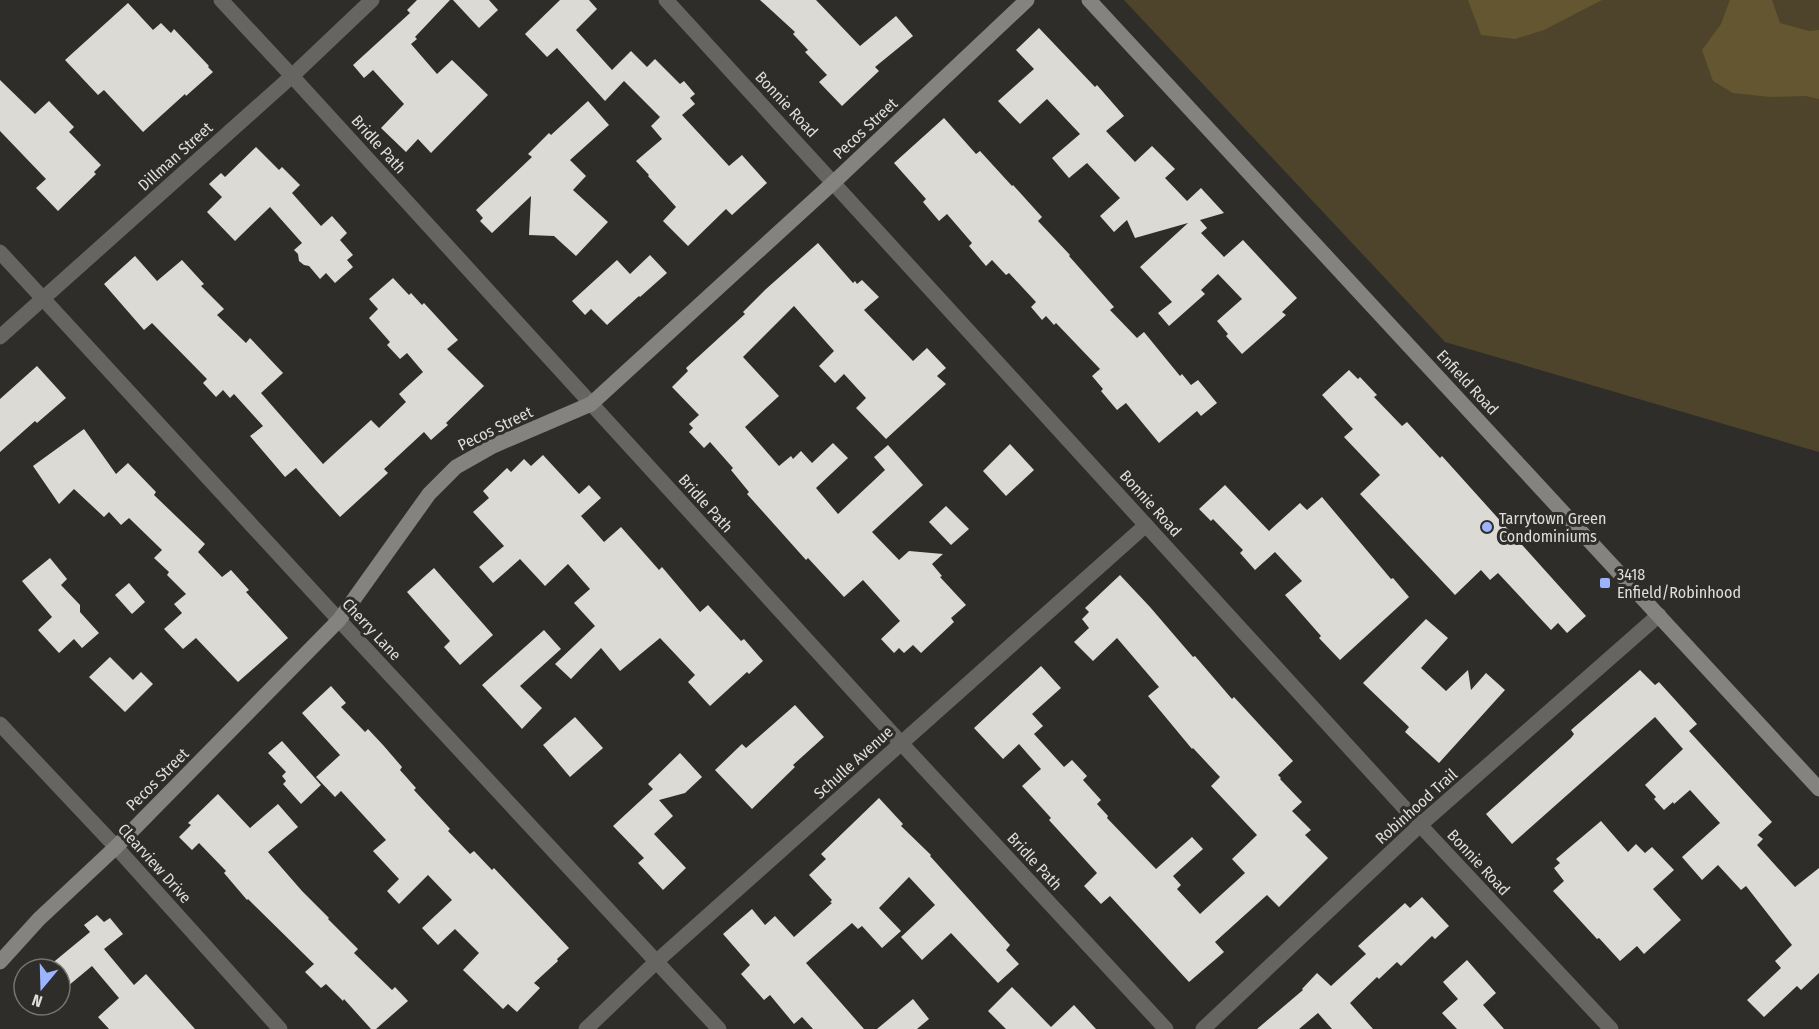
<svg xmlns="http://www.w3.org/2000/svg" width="1819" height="1029" font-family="'Fira Sans Condensed',sans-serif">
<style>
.green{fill:#4d442b}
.forest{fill:#645630}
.building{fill:#dcdad4}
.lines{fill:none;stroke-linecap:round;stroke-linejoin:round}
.street{stroke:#666562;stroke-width:15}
.secondary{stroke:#858380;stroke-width:15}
.poi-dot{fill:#9bb4fd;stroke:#2f2d29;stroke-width:2}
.labels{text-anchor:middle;stroke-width:6;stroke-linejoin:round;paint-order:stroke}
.street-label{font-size:16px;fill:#dfdedb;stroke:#2f2d29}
.poi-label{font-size:16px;fill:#dfdedb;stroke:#2f2d29;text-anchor:start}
</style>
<rect width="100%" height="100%" fill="#2f2d29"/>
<polygon class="green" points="1124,0 1819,0 1819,452 1445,342"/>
<g class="forest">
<polygon points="1468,0 1602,0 1544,30 1515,39 1481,35"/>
<polygon points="1730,0 1772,0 1780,23 1809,31 1819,30 1819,99 1806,96 1770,97 1733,93 1713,81 1702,50 1721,24"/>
</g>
<g class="building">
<polygon points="417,0 450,0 415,37 417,39 411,44 437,74 452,60 488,95 431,153 418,139 406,152 381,128 404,104 373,70 364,78 353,65 410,13 407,10"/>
<polygon points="453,0 489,0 498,10 479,28"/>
<polygon points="560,0 589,0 597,9 576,30 612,70 631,51 647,67 655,59 680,84 684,81 695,94 690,98 695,104 682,115 729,166 742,155 767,183 732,215 726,209 688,246 663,221 676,207 648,176 649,175 636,161 662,139 651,126 660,117 624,81 605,101 557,48 547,57 525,34"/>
<polygon points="760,0 816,0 860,46 896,16 913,36 875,67 879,71 842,106 819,82 827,75 805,52 808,50 793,34 795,32"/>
<polygon points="128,3 153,30 161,23 171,33 174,29 209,66 208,67 213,72 186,96 185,94 143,132 104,90 98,95 65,60"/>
<polygon points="1039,28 1095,87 1097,85 1124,116 1106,131 1135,162 1152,146 1175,169 1165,178 1187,201 1201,188 1224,213 1200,220 1207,228 1201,233 1224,257 1243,240 1297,298 1282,312 1286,315 1242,354 1226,336 1228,334 1217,321 1242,299 1218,274 1201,290 1205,294 1169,326 1158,313 1172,302 1140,267 1188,223 1135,238 1127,220 1114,232 1100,216 1120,198 1087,163 1069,178 1052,158 1080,134 1047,99 1020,124 998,101 1034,69 1016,50"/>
<polygon points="0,80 35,114 49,101 74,127 69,132 101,165 94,172 96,174 58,211 36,188 46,179 0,131"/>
<polygon points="588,101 609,125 570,160 586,176 573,190 608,222 576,256 554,236 529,235 531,196 492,233 480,221 483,218 476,210 532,157 528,154 549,133 551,135"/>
<polygon points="944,118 976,154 980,151 1012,186 1013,185 1042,217 1038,221 1070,255 1069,256 1114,307 1110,310 1137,338 1144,332 1180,376 1182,374 1191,385 1198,380 1217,403 1201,416 1197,411 1159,443 1126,403 1117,410 1101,391 1103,389 1092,376 1100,369 1056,323 1054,325 1046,316 1042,320 1031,307 1036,302 1009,273 1006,275 992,260 986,266 969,246 972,243 947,214 939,221 923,202 926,199 894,163"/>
<polygon points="256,147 279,170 282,167 300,185 292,193 321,226 332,216 347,233 340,240 353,255 347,260 353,267 335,283 326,273 320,279 309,266 304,265 299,261 298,254 294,250 302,243 270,207 235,241 207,212 222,197 209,184 221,173 225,177"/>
<polygon points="818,243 853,283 855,281 857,284 862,280 879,297 864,310 913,361 927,348 946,368 937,376 946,384 886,439 856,408 866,398 844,374 835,383 819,366 834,351 794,306 743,357 779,396 745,427 779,466 791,456 793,459 801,451 812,463 833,443 848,458 816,488 838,514 885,470 874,457 888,445 923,485 872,532 899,560 909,551 943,554 932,564 942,576 940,577 966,605 951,618 954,622 921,653 913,645 904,653 899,648 894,653 881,639 900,621 863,580 844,597 808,558 806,560 747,494 749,492 731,470 733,468 710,442 704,448 689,432 693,428 689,424 699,415 672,387 688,371 686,368 745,314 743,312 766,289"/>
<polygon points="650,255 667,273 640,297 639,296 607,325 591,309 585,315 572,301 617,260 630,274"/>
<polygon points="135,256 157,281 182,260 204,284 201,286 224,309 217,315 246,343 250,338 283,373 261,393 323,464 371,420 379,428 406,402 399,394 423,372 407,353 400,359 387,345 390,342 369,318 378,309 369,299 393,278 409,295 411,293 422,305 424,303 458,340 447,349 484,386 446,423 448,425 431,440 424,432 384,469 388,473 340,517 296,468 285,477 250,436 263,426 234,394 230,398 223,390 216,397 203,383 207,379 152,323 144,330 104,284"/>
<polygon points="37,366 66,398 37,423 35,421 0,452 0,399"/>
<polygon points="1349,370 1358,379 1360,377 1377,395 1374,397 1402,426 1407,422 1440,458 1442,456 1586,616 1567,633 1558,623 1551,630 1498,573 1490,580 1481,570 1455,595 1360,494 1380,475 1344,437 1353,429 1322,395"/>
<polygon points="84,429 116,474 128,463 156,492 154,495 205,544 198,552 222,577 231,570 249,590 246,592 288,638 238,682 196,638 183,649 164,629 182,613 174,604 186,594 167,575 169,572 154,558 162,550 129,518 121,525 109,512 104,517 74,489 59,504 33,466"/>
<polygon points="1010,444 1034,470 1006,496 983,471"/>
<polygon points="543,455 579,494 589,485 601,498 581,516 604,542 621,527 659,570 662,567 700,612 708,605 741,641 744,639 763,661 749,674 747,672 710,706 688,682 695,675 660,638 620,671 601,648 571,679 555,664 595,626 574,603 590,589 568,564 545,586 520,559 493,583 479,567 504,546 473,512 489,498 483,491 507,468 511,472 524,459 531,466"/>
<polygon points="1225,485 1269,531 1300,503 1307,510 1322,497 1391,579 1393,578 1409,597 1340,660 1319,638 1321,636 1285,595 1302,581 1275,552 1255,570 1240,553 1243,550 1213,519 1211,521 1199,509"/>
<polygon points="946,506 969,529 951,545 929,522"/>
<polygon points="50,558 67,579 61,585 80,605 80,612 99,633 82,648 74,639 59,653 38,630 52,617 22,581"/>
<polygon points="434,568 493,635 460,665 444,647 450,641 407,592"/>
<polygon points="1120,575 1150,607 1193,657 1195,656 1232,699 1234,697 1293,761 1278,775 1281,778 1280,779 1302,802 1292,811 1311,830 1305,835 1328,858 1279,907 1267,895 1215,942 1224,952 1189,982 1110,896 1101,904 1084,886 1097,873 1049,820 1051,818 1022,786 1041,769 1019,744 1003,759 974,728 1041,666 1061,688 1032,714 1043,726 1034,734 1064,767 1072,760 1087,776 1083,780 1101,800 1097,804 1108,816 1107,818 1156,869 1192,837 1203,849 1173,876 1181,885 1177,889 1200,914 1245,873 1232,859 1257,835 1211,786 1220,777 1193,748 1192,749 1148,696 1159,687 1117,638 1093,661 1074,642 1089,628 1082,619 1089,612 1085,608"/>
<polygon points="129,583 145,602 132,614 115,595"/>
<polygon points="1426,619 1448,638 1421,668 1446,691 1468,670 1471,690 1486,673 1505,690 1439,763 1405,732 1409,727 1363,683"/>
<polygon points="544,630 561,649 520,686 542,708 522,729 482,685"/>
<polygon points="110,657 133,680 141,672 153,684 125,712 89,677"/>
<polygon points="1640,670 1655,685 1659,682 1697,724 1689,731 1772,822 1758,835 1763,839 1757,845 1795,887 1819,868 1819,973 1801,990 1797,986 1764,1017 1747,1000 1781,968 1775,961 1792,945 1746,886 1741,890 1718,865 1702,880 1682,857 1720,823 1690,790 1674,804 1673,802 1664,810 1654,799 1656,797 1645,785 1683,749 1655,717 1512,844 1486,814 1571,738 1574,734 1571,730"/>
<polygon points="331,686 346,703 341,707 365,732 368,729 383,745 402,767 400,770 416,788 414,790 450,829 448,831 470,854 474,851 492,870 494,868 569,948 557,959 558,961 534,983 540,988 517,1012 508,1004 503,1009 463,970 479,953 455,929 438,945 422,928 452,900 428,875 399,904 387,891 399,879 373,851 386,840 341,791 335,797 316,777 340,755 302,713"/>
<polygon points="795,705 824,737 793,765 795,767 752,809 715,770 742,744 746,748"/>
<polygon points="575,717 603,748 570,777 543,745"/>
<polygon points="282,741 321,785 301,804 283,784 286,781 282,776 286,772 268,753"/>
<polygon points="680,753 702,777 685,793 659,800 673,816 654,834 686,868 663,890 638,863 644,858 613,826 653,789 648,784"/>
<polygon points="218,794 250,828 278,804 298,827 268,852 302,891 329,918 328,919 358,949 354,953 392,990 395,987 408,1001 376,1029 371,1029 344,999 343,1001 326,984 321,988 305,972 314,964 248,899 247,900 224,873 226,871 199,843 192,850 179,837 191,825 188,823"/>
<polygon points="879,798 903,824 901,826 931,855 930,856 1010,945 1006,950 1019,964 998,983 951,933 922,960 901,937 935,905 909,877 879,908 901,931 882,948 862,926 858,929 852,923 806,963 864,1029 813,1029 802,1017 794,1024 770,995 764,1000 741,974 750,965 723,934 752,909 765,925 775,916 794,937 832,903 830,902 832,900 809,875 826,859 821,854"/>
<polygon points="1601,821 1628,852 1636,844 1645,853 1652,847 1674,870 1653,889 1681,920 1644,954 1637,946 1620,961 1599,938 1597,939 1553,891 1564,881 1554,868 1560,863 1556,859"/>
<polygon points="1422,897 1449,926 1435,939 1432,936 1401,966 1397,962 1379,979 1377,977 1350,1003 1373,1029 1332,1029 1318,1013 1299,1029 1257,1029 1303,990 1302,989 1317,973 1331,986 1366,954 1358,946 1405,903 1410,908"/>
<polygon points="97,915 104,922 110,918 123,934 104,949 134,985 146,974 195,1029 109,1029 98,1017 119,998 92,966 68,986 60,977 60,969 53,969 50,965 90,932 84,925"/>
<polygon points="1467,960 1496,993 1483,1005 1504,1029 1457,1029 1442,1013 1458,999 1443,982"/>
<polygon points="1012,987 1051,1027 1074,1005 1096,1029 1006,1029 988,1011"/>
<polygon points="913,999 929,1019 917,1029 877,1029"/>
</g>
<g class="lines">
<g class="street">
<polyline points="221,0 292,76 901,743 1166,1029"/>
<polyline points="666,0 1420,825 1611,1029"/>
<polyline points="0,252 339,620 719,1029"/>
<polyline points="0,337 292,76 372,0"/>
<polyline points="0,724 116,847 280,1029"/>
<polyline points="586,1029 657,961 1146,525"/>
<polyline points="1203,1029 1420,825 1659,615"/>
</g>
<g class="secondary">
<polyline points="1089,0 1819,789"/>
<polyline points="0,962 39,919 116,847 339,620 429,494 456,467 493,446 591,404 834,182 1027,0"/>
</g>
</g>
<g class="poi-dot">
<circle cx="1487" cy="527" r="6"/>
<rect x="1599" y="577" width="12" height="12" rx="3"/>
</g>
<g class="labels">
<g class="street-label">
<text transform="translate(787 104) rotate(47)" y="6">Bonnie Road</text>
<text transform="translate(865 128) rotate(-43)" y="6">Pecos Street</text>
<text transform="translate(379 144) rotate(48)" y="6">Bridle Path</text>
<text transform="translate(175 156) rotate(-42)" y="6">Dillman Street</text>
<text transform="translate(1468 382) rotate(47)" y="6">Enfield Road</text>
<text transform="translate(495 428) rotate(-26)" y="6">Pecos Street</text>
<text transform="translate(706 503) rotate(48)" y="6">Bridle Path</text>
<text transform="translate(1151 503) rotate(48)" y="6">Bonnie Road</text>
<text transform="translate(372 629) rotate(47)" y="6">Cherry Lane</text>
<text transform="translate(853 762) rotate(-42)" y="6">Schulle Avenue</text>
<text transform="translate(157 779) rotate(-45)" y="6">Pecos Street</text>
<text transform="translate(1416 806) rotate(-42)" y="6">Robinhood Trail</text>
<text transform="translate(1035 861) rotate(47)" y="6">Bridle Path</text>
<text transform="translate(1479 862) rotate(47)" y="6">Bonnie Road</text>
<text transform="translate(155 863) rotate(48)" y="6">Clearview Drive</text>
</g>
<g class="poi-label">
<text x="1499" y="524">Tarrytown Green<tspan x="1499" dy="18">Condominiums</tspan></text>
<text x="1617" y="580">3418<tspan x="1617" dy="18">Enfield/Robinhood</tspan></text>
</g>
</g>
<g transform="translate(42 987) rotate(199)"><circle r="28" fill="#2f2d29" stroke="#757470" stroke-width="1.5"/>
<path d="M0-4.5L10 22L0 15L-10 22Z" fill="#9bb4fd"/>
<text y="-9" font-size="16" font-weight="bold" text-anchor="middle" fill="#dfdedb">N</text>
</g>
</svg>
